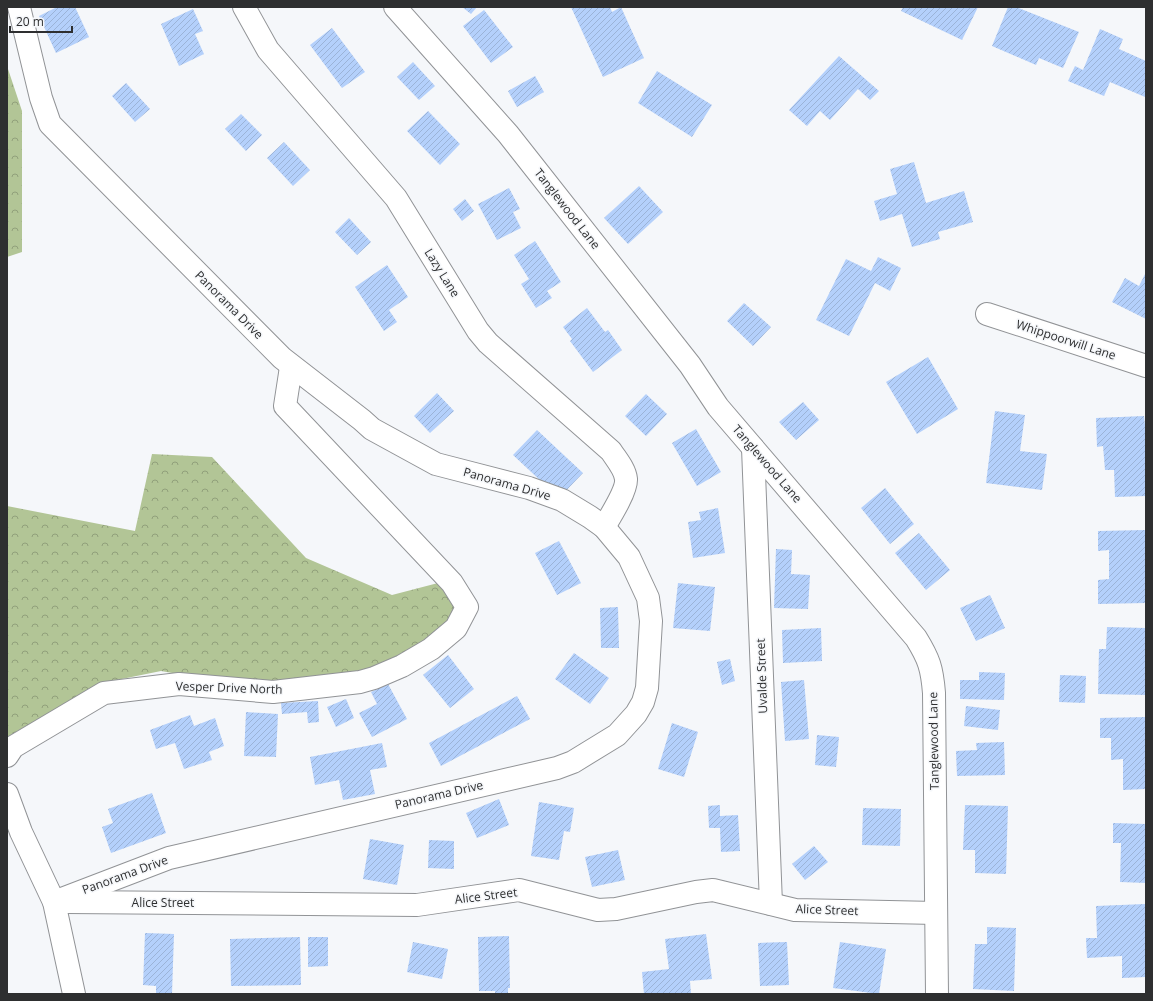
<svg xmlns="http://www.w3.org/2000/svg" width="1153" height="1001" font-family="'Open Sans',sans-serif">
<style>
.forest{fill:url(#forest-crowns)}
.building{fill:url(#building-hatch)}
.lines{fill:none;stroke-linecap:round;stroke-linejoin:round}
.minor-casing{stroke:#919396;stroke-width:24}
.minor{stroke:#fff;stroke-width:22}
.labels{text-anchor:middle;stroke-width:3;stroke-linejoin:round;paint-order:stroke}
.street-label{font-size:12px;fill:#2e2f30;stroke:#f5f7fa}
</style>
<defs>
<pattern id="forest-crowns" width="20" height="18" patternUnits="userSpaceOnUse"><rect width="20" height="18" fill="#b2c596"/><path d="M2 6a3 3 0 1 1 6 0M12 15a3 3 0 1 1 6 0" fill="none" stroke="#91a07b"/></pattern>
<pattern id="building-hatch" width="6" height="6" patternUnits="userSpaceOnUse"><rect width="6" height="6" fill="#b4d0fb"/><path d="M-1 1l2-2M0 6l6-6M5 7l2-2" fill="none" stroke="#9bb3d7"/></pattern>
</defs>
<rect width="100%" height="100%" fill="#f5f7fa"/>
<g class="forest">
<polygon points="7,66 22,111 22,252 7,257"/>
<polygon points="152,454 212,457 306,558 392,595 438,583 459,607 445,631 388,667 332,681 223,682 161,671 102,683 7,737 7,506 135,531"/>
</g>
<g class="building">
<polygon points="57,7 75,7 89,37 56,53 39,16"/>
<polygon points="462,7 477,7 471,14"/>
<polygon points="571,7 610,7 612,12 621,7 644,58 603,77"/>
<polygon points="903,7 978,7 962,40 901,11"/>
<polygon points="1008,7 1016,7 1079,32 1063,68 1039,58 1036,65 992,46"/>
<polygon points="193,9 203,31 195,34 204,54 179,66 161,24"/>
<polygon points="484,10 513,47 491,63 463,26"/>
<polygon points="332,28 365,72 342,88 310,45"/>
<polygon points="1100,29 1123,39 1119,49 1146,61 1146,94 1145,97 1110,82 1104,96 1068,81 1075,66 1083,70"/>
<polygon points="839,56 879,91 870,100 858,89 830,120 820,111 807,126 789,110"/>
<polygon points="413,62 435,86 419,100 397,77"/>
<polygon points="657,71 712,105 692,137 638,103"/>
<polygon points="535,76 544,92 517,107 508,91"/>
<polygon points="126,83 150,109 135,122 112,96"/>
<polygon points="428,111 460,144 440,165 407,131"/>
<polygon points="241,114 262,135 246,151 225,129"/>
<polygon points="284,142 310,170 293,186 267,158"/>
<polygon points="914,162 926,203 964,191 973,222 938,232 940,239 912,247 902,214 880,221 874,201 897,194 890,169"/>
<polygon points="639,186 663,212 628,244 604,218"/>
<polygon points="509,188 520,209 513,212 521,228 497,240 478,204"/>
<polygon points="465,199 474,211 462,221 453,209"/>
<polygon points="349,218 371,242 357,255 335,232"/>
<polygon points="535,241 561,282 547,291 552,298 536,308 521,284 529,279 514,255"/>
<polygon points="878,257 901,268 890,291 875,283 849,336 816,320 846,259 871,271"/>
<polygon points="387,265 408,297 389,310 397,322 384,331 355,287"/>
<polygon points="1146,272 1146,319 1112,302 1125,278 1139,286"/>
<polygon points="744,303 771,327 753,346 727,321"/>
<polygon points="587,308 605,332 608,330 622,350 593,372 570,341 572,339 563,327"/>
<polygon points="928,357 958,409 917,434 886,382"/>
<polygon points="437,393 454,411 430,433 414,416"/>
<polygon points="646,394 667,414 646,436 625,416"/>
<polygon points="803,402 819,420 796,440 779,422"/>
<polygon points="995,411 1025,415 1020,451 1047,454 1042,490 986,483"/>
<polygon points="1144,416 1146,433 1146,496 1115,497 1114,470 1105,470 1103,446 1097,447 1096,418"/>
<polygon points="696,429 721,472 697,486 672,443"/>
<polygon points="537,430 583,473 559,498 513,455"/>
<polygon points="885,488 914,524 890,544 861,508"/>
<polygon points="718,508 725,553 693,558 688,522 701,520 699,512"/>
<polygon points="1146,530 1146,603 1098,604 1098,580 1109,579 1109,550 1098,551 1098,531"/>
<polygon points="919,533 950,570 926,590 895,553"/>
<polygon points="559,541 581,583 557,595 535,553"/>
<polygon points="776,549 792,550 791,574 810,575 808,609 774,608"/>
<polygon points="678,583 715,587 710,631 673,628"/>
<polygon points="990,595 1005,628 976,641 960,608"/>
<polygon points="618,607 619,648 601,648 600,608"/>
<polygon points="1107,627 1146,628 1146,695 1098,694 1099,649 1106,649"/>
<polygon points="821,628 822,661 783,663 782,630"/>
<polygon points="574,653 609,678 590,704 555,679"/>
<polygon points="448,655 474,689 450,708 423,675"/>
<polygon points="730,659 735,681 722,685 717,662"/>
<polygon points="979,672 1005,673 1004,700 960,699 960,680 979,680"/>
<polygon points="1060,675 1086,676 1085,703 1059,702"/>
<polygon points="804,680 809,739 785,741 781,682"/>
<polygon points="388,684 407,719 372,737 359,713 377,704 371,692"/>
<polygon points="517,696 530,719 441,766 429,743"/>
<polygon points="346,699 354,718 336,727 327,707"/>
<polygon points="318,701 319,722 308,723 307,712 282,714 281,703"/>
<polygon points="966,706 1000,710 998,730 964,726"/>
<polygon points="246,712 278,714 276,757 244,756"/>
<polygon points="190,715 194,726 215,718 224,746 209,752 212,760 184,769 175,743 156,749 150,730"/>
<polygon points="1146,717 1146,789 1123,790 1123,759 1111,760 1111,738 1100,738 1100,718"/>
<polygon points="672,723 698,732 684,777 658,769"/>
<polygon points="817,735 839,737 836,767 815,765"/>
<polygon points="1004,742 1005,775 957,776 956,751 977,750 976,743"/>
<polygon points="382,743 387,767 370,770 375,794 343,800 339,780 315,785 310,757"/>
<polygon points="152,793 166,833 111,853 102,827 113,823 108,809"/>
<polygon points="499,799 509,825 477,838 466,813"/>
<polygon points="539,802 574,808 570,832 564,831 559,860 531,856"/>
<polygon points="720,805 720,816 738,815 740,851 721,852 720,828 709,828 708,806"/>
<polygon points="965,805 1008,806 1006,874 975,873 975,850 963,850"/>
<polygon points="863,808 901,809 900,846 862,845"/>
<polygon points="1113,823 1146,824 1146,883 1120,882 1121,843 1113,843"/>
<polygon points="370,839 404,845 397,885 363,879"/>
<polygon points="429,840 454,841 454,869 428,868"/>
<polygon points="814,846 828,862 805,880 792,864"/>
<polygon points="618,850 625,880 592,887 585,857"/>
<polygon points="1145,904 1146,977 1122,978 1122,956 1087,958 1086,938 1097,938 1096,906"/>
<polygon points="987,927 1016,928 1014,991 973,989 975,944 987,944"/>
<polygon points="145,933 174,934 172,994 156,994 156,986 143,985"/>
<polygon points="706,934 712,979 690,981 691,994 644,994 642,972 669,969 665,939"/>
<polygon points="509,936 510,988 508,988 508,994 495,994 495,991 479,991 478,937"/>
<polygon points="300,937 301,985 231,986 230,939"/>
<polygon points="308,937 328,937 328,966 308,967"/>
<polygon points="413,942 448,949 442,979 407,972"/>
<polygon points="787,942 789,985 760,986 758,943"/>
<polygon points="840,942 886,949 879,994 833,988"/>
</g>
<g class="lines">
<defs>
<g id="minor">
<polyline points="19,7 41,98 50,124 282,358 362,420 372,429 436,464 529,488 562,500 590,517 604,527 629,557 648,598 651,621 647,688 643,702 636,714 617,735 573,762 557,768 169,858 54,902"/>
<path d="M244,7L268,50L396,198L478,331L488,343L611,451C616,459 625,469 626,479C627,490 610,517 604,527"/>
<path d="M395,7L508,134L690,365L718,407L916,638C929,659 932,668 934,693L937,994"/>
<polyline points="987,314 1146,366"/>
<polyline points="753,448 771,904"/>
<polyline points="7,756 13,747 104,693 179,684 273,692 360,682 374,678 402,666 431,649 456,628 467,607 452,583 285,406 291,367"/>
<polyline points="7,794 21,832 54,902 74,994"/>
<polyline points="67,902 417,905 519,890 598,910 616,909 696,892 713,890 795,910 936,913"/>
</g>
</defs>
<use href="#minor" class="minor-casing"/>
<use href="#minor" class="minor"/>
</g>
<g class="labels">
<g class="street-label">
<text transform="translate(567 209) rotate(52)" y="4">Tanglewood Lane</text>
<text transform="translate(442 273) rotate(58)" y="4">Lazy Lane</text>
<text transform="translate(229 305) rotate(45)" y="4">Panorama Drive</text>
<text transform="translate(1066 340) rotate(18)" y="4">Whippoorwill Lane</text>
<text transform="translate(767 464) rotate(49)" y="4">Tanglewood Lane</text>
<text transform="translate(507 484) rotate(16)" y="4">Panorama Drive</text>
<text transform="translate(762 676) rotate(-92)" y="4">Uvalde Street</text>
<text transform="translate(229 688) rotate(2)" y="4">Vesper Drive North</text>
<text transform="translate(934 741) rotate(-91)" y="4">Tanglewood Lane</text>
<text transform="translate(439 795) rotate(-13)" y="4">Panorama Drive</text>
<text transform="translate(125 875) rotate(-20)" y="4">Panorama Drive</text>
<text transform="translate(486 896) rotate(-7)" y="4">Alice Street</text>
<text x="163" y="907">Alice Street</text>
<text transform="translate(827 910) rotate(2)" y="4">Alice Street</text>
</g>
</g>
<rect width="1153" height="1001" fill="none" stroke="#2e2f30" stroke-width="16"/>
<path d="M10 26v6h62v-6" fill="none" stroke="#2e2f30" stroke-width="2"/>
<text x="16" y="26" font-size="12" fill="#2e2f30" stroke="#f5f7fa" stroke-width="3" paint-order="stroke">20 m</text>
</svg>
